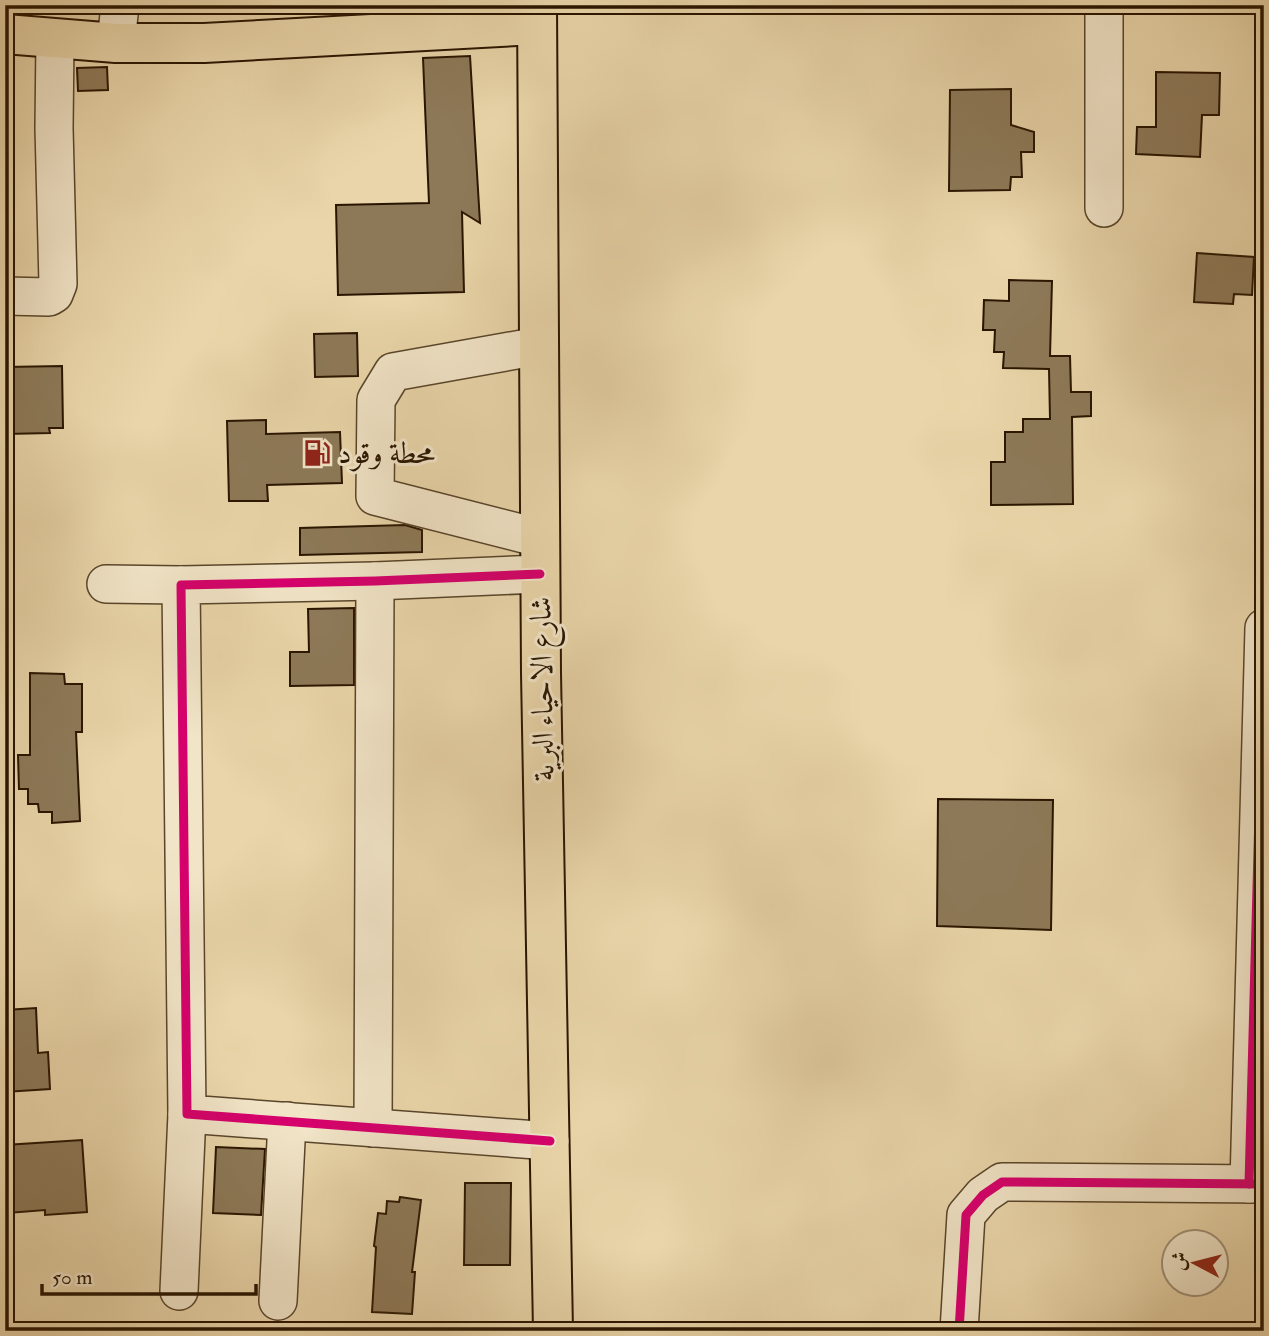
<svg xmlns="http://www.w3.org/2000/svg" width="1269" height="1336" font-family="'IM FELL Double Pica',Amiri,serif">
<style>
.building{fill:#8d7958;stroke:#291500;stroke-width:2}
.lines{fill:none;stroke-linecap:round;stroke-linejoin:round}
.minor-casing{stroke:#59452a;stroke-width:40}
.major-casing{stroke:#291500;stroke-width:42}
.minor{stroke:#f1e4c7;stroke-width:37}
.major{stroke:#e9d5a9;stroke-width:38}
.cycleway-casing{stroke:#f1e4c7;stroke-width:13}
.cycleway{stroke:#d6006c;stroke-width:9}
.labels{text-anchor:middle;stroke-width:6;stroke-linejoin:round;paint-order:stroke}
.poi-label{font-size:30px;fill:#291500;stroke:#f1e4c7;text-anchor:start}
.street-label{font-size:30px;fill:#291500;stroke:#f1e4c7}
</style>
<rect width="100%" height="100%" fill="#e9d5a9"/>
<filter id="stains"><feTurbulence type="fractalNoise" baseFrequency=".00286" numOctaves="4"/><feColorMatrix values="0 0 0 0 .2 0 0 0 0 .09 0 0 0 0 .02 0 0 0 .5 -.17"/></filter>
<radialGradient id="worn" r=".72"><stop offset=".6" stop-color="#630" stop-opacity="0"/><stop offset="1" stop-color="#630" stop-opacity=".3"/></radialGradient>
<g class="building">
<polygon points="470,56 480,223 462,212 464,292 338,295 336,205 429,203 423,58"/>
<polygon points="107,67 108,90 78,91 77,68"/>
<polygon points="1156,72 1220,73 1219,115 1202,115 1200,157 1136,154 1137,127 1156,127"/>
<polygon points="1011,89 1011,125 1034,132 1034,152 1021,152 1022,177 1011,177 1010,190 949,191 950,90"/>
<polygon points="1197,253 1254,257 1252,295 1234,294 1233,304 1194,302"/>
<polygon points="1009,280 1052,281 1050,356 1070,356 1071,392 1091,392 1091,416 1072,417 1073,504 991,505 991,462 1005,462 1005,432 1023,432 1023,419 1050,419 1049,369 1003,368 1004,352 994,352 995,330 983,330 984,300 1009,301"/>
<polygon points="357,333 358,376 315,377 314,334"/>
<polygon points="62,366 63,428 49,428 50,433 5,434 5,367"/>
<polygon points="266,420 266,434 340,432 342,483 267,485 268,501 229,501 227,421"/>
<polygon points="405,525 422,530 422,552 300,555 300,528"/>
<polygon points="354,608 354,685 290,686 290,652 309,652 308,609"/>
<polygon points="30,673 64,674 65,684 82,684 82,732 76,732 80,821 52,823 52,812 39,812 38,804 28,804 28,789 19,789 18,755 30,755"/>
<polygon points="938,799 1053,800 1051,930 937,926"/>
<polygon points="36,1008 38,1053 48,1052 50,1089 5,1092 5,1010"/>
<polygon points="82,1140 87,1212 45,1215 45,1210 8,1213 5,1145"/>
<polygon points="216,1147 265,1149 261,1215 213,1213"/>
<polygon points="465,1183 511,1183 510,1265 464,1265"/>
<polygon points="400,1197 421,1200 412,1272 415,1272 412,1314 372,1312 376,1247 374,1246 378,1213 386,1214 387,1201 399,1202"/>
</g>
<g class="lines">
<defs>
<g id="minor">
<polyline points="116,43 120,5"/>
<polyline points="1104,208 1104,5"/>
<polyline points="5,296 49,297 54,294 58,284 54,128 55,39"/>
<polyline points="539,346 393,372 376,400 375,496 540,538"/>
<polyline points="540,574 375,581 181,585 187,1114 550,1141"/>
<polyline points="106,584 181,585"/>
<polyline points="373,1128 375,581"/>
<polyline points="1249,1184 1264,628"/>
<polyline points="179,1291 187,1114"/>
<polyline points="278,1301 287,1121"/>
<polyline points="959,1331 966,1215 983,1195 1002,1182 1264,1184"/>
</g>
<g id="major">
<polyline points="537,5 541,673 553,1331"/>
<polyline points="5,34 116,43 204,43 537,25"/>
</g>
</defs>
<use href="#minor" class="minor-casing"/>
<use href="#major" class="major-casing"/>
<use href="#minor" class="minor"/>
<use href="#major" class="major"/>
<defs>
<g id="cycleway">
<polyline points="540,574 375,581 181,585 187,1114 550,1141"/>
<polyline points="1249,1184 1264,628"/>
<polyline points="959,1331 966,1215 983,1195 1002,1182 1264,1184"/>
</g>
</defs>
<use href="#cycleway" class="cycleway-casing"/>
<use href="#cycleway" class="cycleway"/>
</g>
<defs>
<symbol id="fuel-bare" viewBox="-9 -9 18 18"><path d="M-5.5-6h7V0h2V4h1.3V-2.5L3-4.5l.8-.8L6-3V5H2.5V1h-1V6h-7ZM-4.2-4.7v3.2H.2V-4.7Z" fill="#8f2418" stroke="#f1e4c7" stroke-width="2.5" paint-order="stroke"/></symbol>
</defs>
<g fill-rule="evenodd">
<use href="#fuel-bare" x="298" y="434" width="38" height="38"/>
</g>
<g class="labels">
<g class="poi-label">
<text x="338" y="463">محطة وقود</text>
</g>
<g class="street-label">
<text transform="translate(542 689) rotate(-91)" y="10">شارع الاحياء البرية</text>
</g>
</g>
<rect width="1269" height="1336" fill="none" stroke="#e9d5a9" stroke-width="28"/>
<rect x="7" y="7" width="1255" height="1322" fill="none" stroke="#291500" stroke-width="3.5"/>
<rect x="14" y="14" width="1241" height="1308" fill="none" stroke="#291500" stroke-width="2"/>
<g transform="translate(1195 1263) rotate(277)"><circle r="33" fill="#f1e4c7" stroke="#a19177" stroke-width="2"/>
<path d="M0-5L12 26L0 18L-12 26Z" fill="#8f2418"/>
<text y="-10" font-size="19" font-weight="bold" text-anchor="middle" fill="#291500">ش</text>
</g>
<path d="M42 1284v10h214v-10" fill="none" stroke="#291500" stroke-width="3.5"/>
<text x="52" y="1284" font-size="21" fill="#291500" stroke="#f1e4c7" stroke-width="5" paint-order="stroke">50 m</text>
<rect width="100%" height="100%" filter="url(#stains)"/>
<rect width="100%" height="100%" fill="url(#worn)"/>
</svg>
